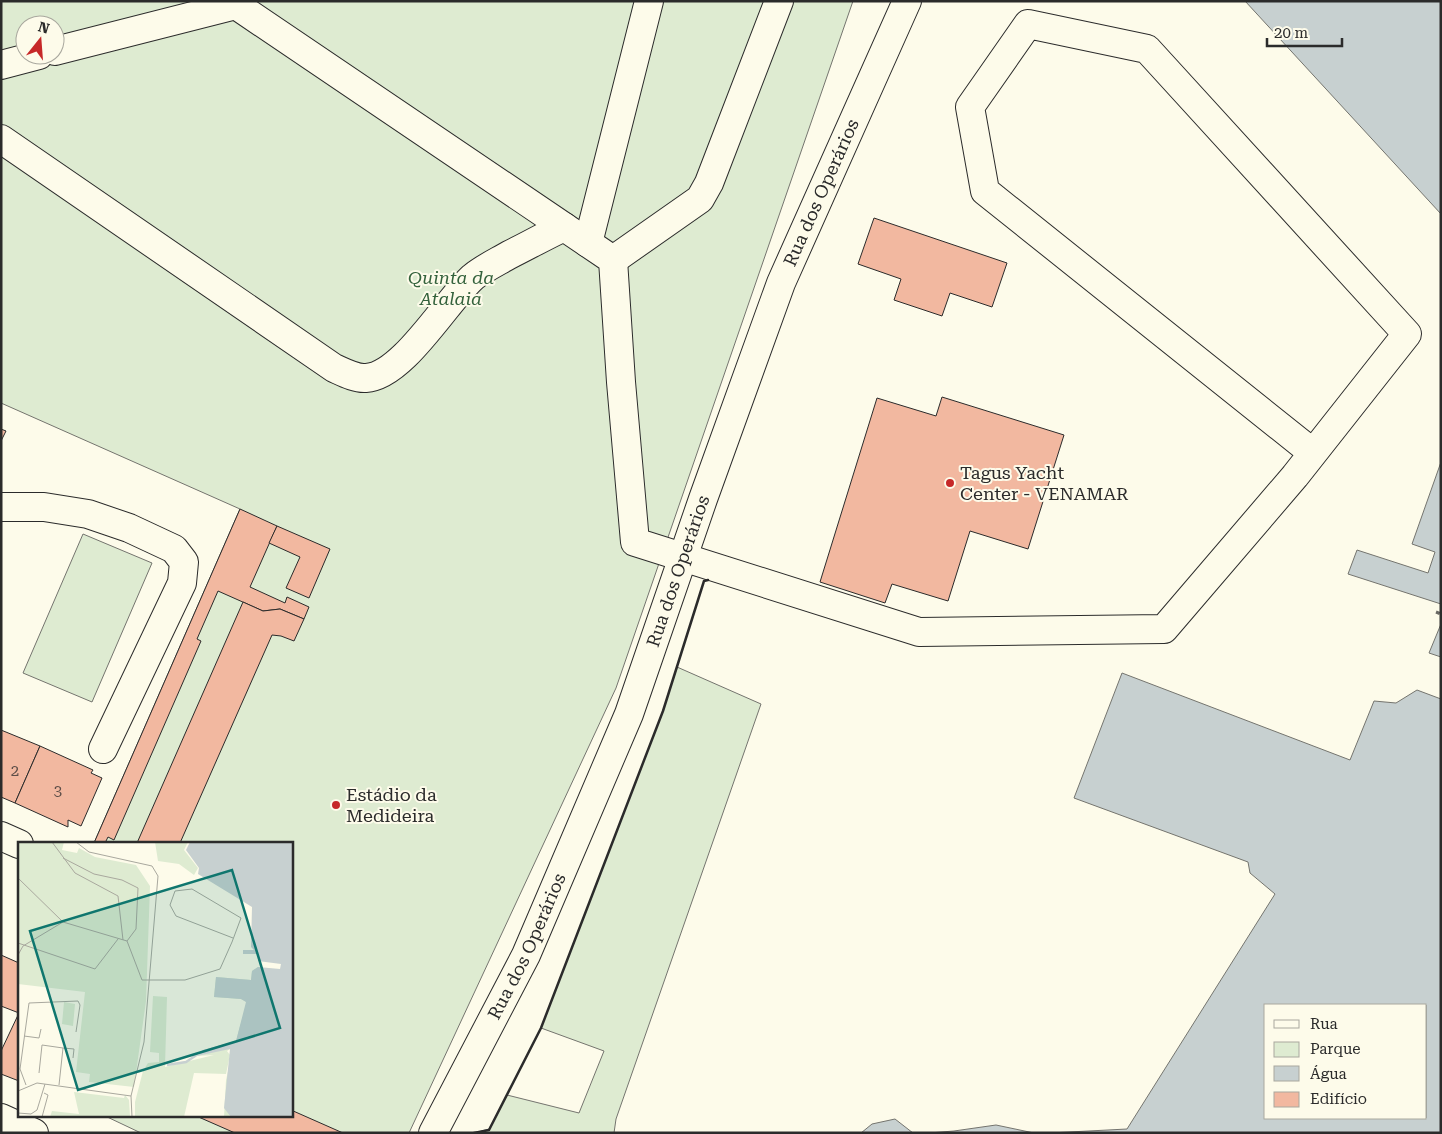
<svg xmlns="http://www.w3.org/2000/svg" width="1442" height="1134" font-family="'Roboto Serif',serif">
<style>
.green{fill:#deebd1;stroke:#74746e;fill-rule:evenodd}
.water{fill:#c7d0d0;stroke:#74746e;fill-rule:evenodd}
.building{fill:#f2b8a0;stroke:#2b2b2b}
.lines{fill:none;stroke-linecap:round;stroke-linejoin:round}
.minor-casing{stroke:#2b2b2b;stroke-width:30}
.path{stroke:#6a6964;stroke-width:3;stroke-dasharray:4 2.5;stroke-linecap:butt}
.minor{stroke:#fdfbea;stroke-width:28}
.wall{stroke:#2b2b2b;stroke-width:2.5}
.poi-dot{fill:#c62828;stroke:#fdfbea;stroke-width:2}
.labels{text-anchor:middle;stroke-width:4;stroke-linejoin:round;paint-order:stroke}
.number-label{font-size:15px;fill:#5d4e48}
.street-label{font-size:18px;fill:#2b2b2b;stroke:#fdfbea}
.park-label{font-size:18px;font-style:italic;fill:#34623c;stroke:#fdfbea}
.poi-label{font-size:18px;fill:#2b2b2b;stroke:#fdfbea;text-anchor:start}
.inset-river{fill:none;stroke:#c7d0d0;stroke-width:2.5}
.inset-road{fill:none;stroke:#a9a89e;stroke-width:1}
.view{fill:#0f766e;fill-opacity:0.15;stroke:#0f766e;stroke-width:2.5}
.inset-edge{fill:none;stroke:#2b2b2b;stroke-width:2.5}
</style>
<rect width="100%" height="100%" fill="#fdfbea"/>
<g class="green">
<path d="M1,1H853L616,688L409,1133H141L103,1115H291V843H94L240,509L1,403ZM25,25H55V55H25Z"/>
<polygon points="83,534 152,563 92,702 23,673"/>
<polygon points="677,667 761,704 616,1119 614,1133 474,1133 489,1129 507,1095 579,1113 604,1051 541,1028 663,711"/>
</g>
<g class="water">
<polygon points="1245,1 1441,1 1441,214"/>
<polygon points="1441,462 1441,604 1348,574 1357,550 1428,573 1435,552 1412,544"/>
<polygon points="1441,624 1441,657 1429,653"/>
<path d="M1122,673L1350,760L1374,701L1396,703L1417,690L1441,699V1133H1050L1127,1129L1275,894L1250,873L1248,862L1074,798ZM1266,1005H1426V1118H1266Z"/>
<polygon points="895,1119 913,1133 861,1133 872,1124"/>
<polygon points="996,1125 1034,1133 929,1133 954,1131"/>
</g>
<g class="building">
<polygon points="874,218 1007,263 992,307 950,293 942,316 894,300 901,279 858,264"/>
<polygon points="942,397 1064,435 1028,549 970,531 948,601 892,584 885,603 820,582 877,398 936,416"/>
<polygon points="1,429 6,431 1,441"/>
<polygon points="240,509 277,526 250,587 285,603 287,597 309,607 304,619 280,609 263,611 218,591 197,639 201,641 114,840 108,837 105,843 94,843"/>
<polygon points="277,526 330,549 309,598 286,588 300,557 269,543"/>
<polygon points="243,602 263,611 280,609 304,619 294,641 281,636 272,635 180,843 137,843"/>
<polygon points="1,730 40,746 15,803 1,797"/>
<polygon points="40,746 93,770 91,773 102,778 81,826 68,820 68,827 15,803"/>
<polygon points="1,955 19,963 19,1013 1,1006"/>
<polygon points="19,1013 19,1081 1,1074 1,1051"/>
<polygon points="291,1110 343,1133 235,1133 194,1115 291,1115"/>
</g>
<g class="lines">
<defs>
<g id="minor">
<polyline points="234,1 236,5 613,260 621,382 635,542 919,632 1164,629 1295,476 1407,334 1147,49 1028,24 970,107 985,191 1313,453"/>
<polyline points="55,51 236,5"/>
<polyline points="1,65 39,55"/>
<path d="M1,139L334,368C343,372 356,379 366,378C403,376 446,301 473,277C484,268 497,262 509,255C527,246 545,236 564,227"/>
<polyline points="588,243 649,1"/>
<polyline points="613,260 700,199 709,183 779,1"/>
<polyline points="1,507 44,507 88,514 129,528 174,549 184,562 182,583 103,749"/>
<polyline points="1,836 19,844"/>
<polyline points="1,1118 34,1133"/>
<path id="s1" d="M433,1133L526,955L629,714L703,499L781,283L907,1"/>
</g>
</defs>
<use href="#minor" class="minor-casing"/>
<polyline class="path" points="1436,612 1441,614"/>
<use href="#minor" class="minor"/>
<polyline class="wall" points="474,1133 489,1130 541,1028 663,711 704,581 708,580"/>
</g>
<g class="poi-dot">
<circle cx="950" cy="483" r="5"/>
<circle cx="336" cy="805" r="5"/>
</g>
<g class="labels">
<g class="number-label">
<text x="15" y="776">2</text>
<text x="58" y="796">3</text>
</g>
<g class="street-label">
<text dy="6" stroke="none"><textPath href="#s1" startOffset="1019">Rua dos Operários</textPath></text>
<text dy="6" stroke="none"><textPath href="#s1" startOffset="614">Rua dos Operários</textPath></text>
<text dy="6" stroke="none"><textPath href="#s1" startOffset="209">Rua dos Operários</textPath></text>
</g>
<g class="park-label">
<text x="451" y="284">Quinta da<tspan x="451" dy="21">Atalaia</tspan></text>
</g>
<g class="poi-label">
<text x="960" y="479">Tagus Yacht<tspan x="960" dy="21">Center - VENAMAR</tspan></text>
<text x="346" y="801">Estádio da<tspan x="346" dy="21">Medideira</tspan></text>
</g>
</g>
<g transform="translate(18 842)">
<rect width="275" height="275" fill="#fdfbea"/>
<path d="M0,0H46L44,8L59,11L61,6L77,15L118,23L132,44L128,159L116,245L71,240L72,232L58,230L67,150L0,142ZM137,0H170L166,8L180,26L176,33L161,22L140,19ZM240,125L254,275H206L208,238L214,212L212,207L209,209L212,213L208,232L176,231L166,275H117V260L125,229L130,221L141,220V211L132,210L135,154L149,155L147,225L196,213L179,214L185,208L218,199L229,160L223,157L196,155L198,135L233,138L234,129ZM46,160L57,162L55,184L44,182ZM56,250L106,256L107,253L111,258L112,274L32,275L34,269L61,272Z" fill="#deebd1"/>
<path d="M172,0H275V275H213L206,266L212,207L179,214L185,208L218,199L228,160L223,157L196,155L198,135L233,138L234,129L240,125L262,127L263,122L240,119V112H225V108H236L233,105L234,65L180,32L181,26L168,8Z" fill="#c7d0d0"/>
<path class="inset-river" d="M149,223L168,220L180,212"/>
<path class="inset-road" d="M34,0L57,31L100,54L105,98M58,0L71,10L134,24L140,34L126,200L113,254L114,275M45,16L76,32L104,38L120,46L118,87L109,99M0,36L45,80L109,99L124,138H167L202,127L214,100L223,76L174,47L157,49L152,63L158,74L215,96M0,101L77,127L100,97M0,113L5,104L45,80M6,194L21,196L23,187M45,206L56,207L55,216M21,231L24,203L45,206L41,243M8,243L2,227L11,161L60,159L62,163L58,190M0,249L19,241L113,254M0,271L13,272L19,268L27,242M24,275L30,253L26,251"/>
<path class="view" d="M214,28L262,186L60,248L12,89Z"/>
<rect width="275" height="275" class="inset-edge"/>
</g>
<rect width="1442" height="1134" fill="none" stroke="#2b2b2b" stroke-width="5"/>
<rect x="1264" y="1004" width="162" height="115" fill="#fdfbea" stroke="#a9a89e"/>
<rect x="1274" y="1020" width="25" height="8" fill="#fdfbea" stroke="#a9a89e"/>
<text x="1310" y="1029" font-size="15" fill="#2b2b2b">Rua</text>
<rect x="1274" y="1042" width="25" height="15" fill="#deebd1" stroke="#a9a89e"/>
<text x="1310" y="1054" font-size="15" fill="#2b2b2b">Parque</text>
<rect x="1274" y="1066" width="25" height="15" fill="#c7d0d0" stroke="#a9a89e"/>
<text x="1310" y="1079" font-size="15" fill="#2b2b2b">Água</text>
<rect x="1274" y="1092" width="25" height="15" fill="#f2b8a0" stroke="#a9a89e"/>
<text x="1310" y="1104" font-size="15" fill="#2b2b2b">Edifício</text>
<g transform="translate(40 40) rotate(17)"><circle r="24" fill="#fdfbea" stroke="#a9a89e"/>
<path d="M0-4L9 19L0 12L-9 19Z" fill="#c62828"/>
<text y="-8" font-size="14" font-weight="bold" text-anchor="middle" fill="#2b2b2b">N</text>
</g>
<path d="M1267 38v8h75v-8" fill="none" stroke="#2b2b2b" stroke-width="2.5"/>
<text x="1274" y="38" font-size="15" fill="#2b2b2b" stroke="#fdfbea" stroke-width="4" paint-order="stroke">20 m</text>
</svg>
